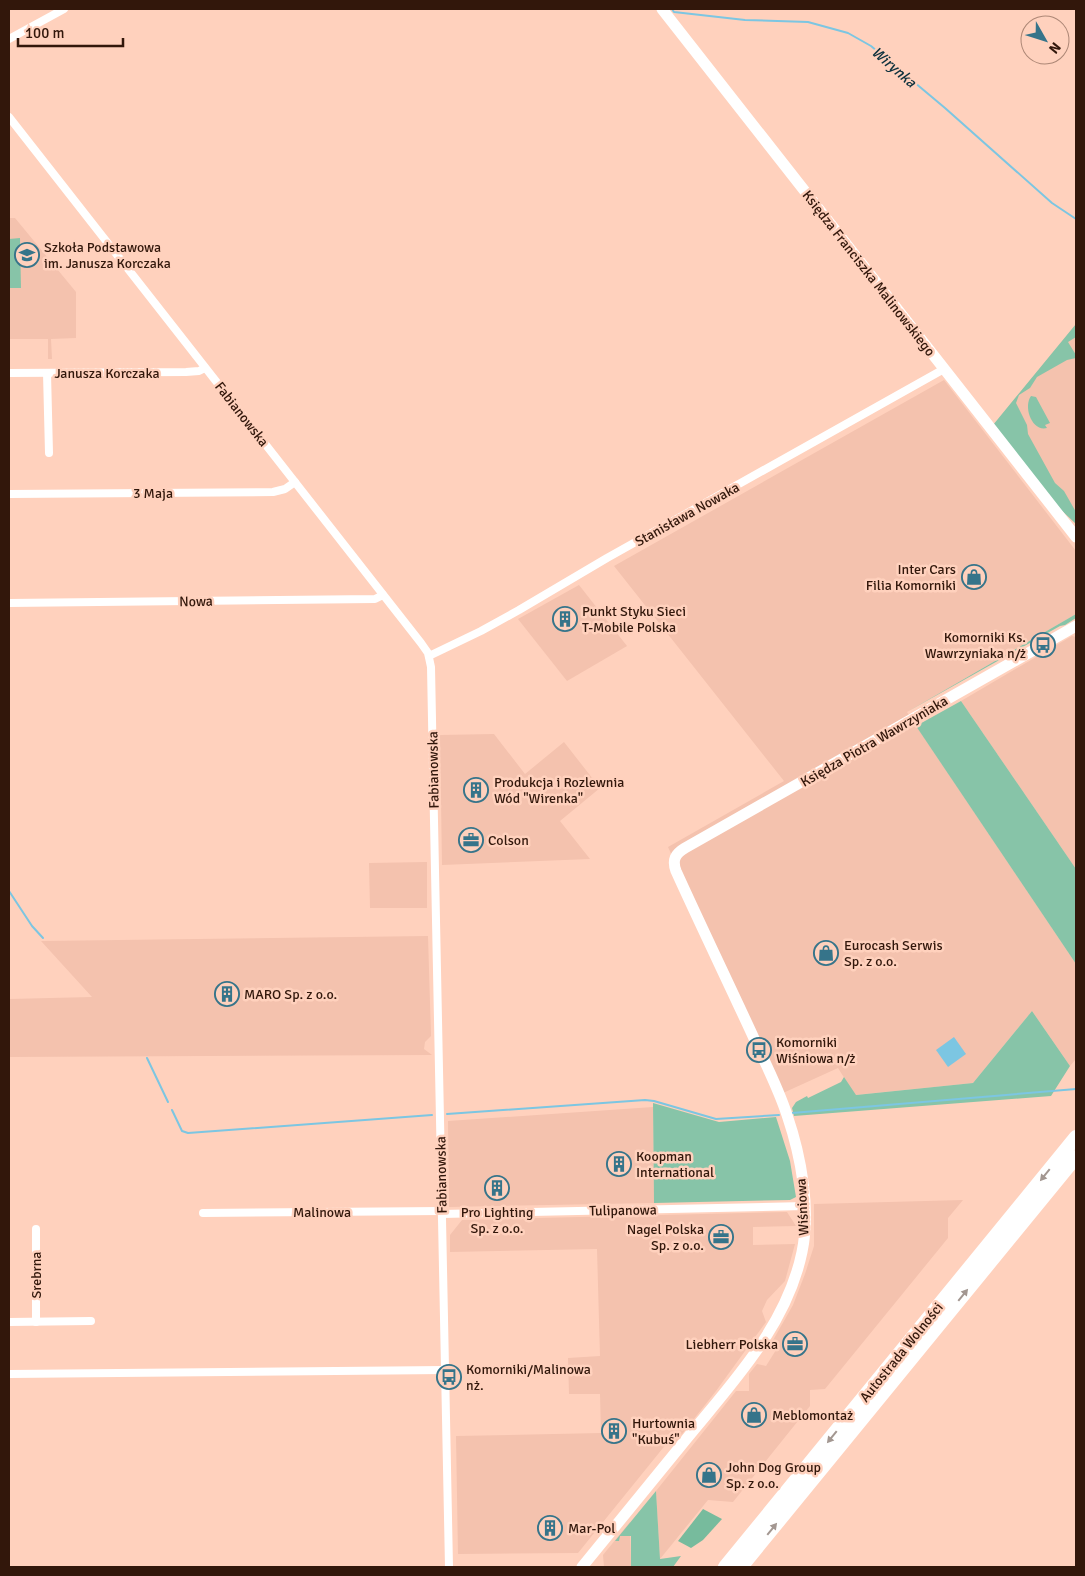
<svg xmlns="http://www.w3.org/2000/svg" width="1085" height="1576" font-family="Signika,sans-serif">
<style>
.built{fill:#f4c2ae}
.green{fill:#87c4a8}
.forest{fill:#77bb9d}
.water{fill:#7cc6e2}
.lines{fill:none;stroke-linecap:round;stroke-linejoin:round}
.stream{stroke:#7cc6e2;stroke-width:2}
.street{stroke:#fff;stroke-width:8}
.secondary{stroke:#fff;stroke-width:11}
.highway{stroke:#fff;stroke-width:14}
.oneway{fill:#a39791}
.labels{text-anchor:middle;stroke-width:5;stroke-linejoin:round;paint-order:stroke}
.poi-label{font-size:14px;fill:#32170b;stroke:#ffd1bd;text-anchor:start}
.street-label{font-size:14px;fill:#32170b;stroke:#ffd1bd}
.water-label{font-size:15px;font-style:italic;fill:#0e313d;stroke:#ffd1bd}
</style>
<rect width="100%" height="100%" fill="#ffd1bd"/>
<g class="built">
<polygon points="9,218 15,218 76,292 76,338 51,339 52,359 48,359 48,339 9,339"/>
<polygon points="1076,324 1076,516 999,418"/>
<polygon points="944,380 1076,551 1076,614 907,712 1076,964 1076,1059 1070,1066 1032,1011 973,1083 855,1095 838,1068 783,1093 668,847 784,781 614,566"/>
<polygon points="579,585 627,646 567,681 518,619"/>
<polygon points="1072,636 1076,637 1076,869 961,701"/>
<polygon points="494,734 525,774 564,742 600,788 560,821 590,859 442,865 440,735"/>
<polygon points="427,862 427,908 370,908 369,863"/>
<polygon points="428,936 431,1036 425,1042 424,1049 432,1055 9,1057 9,999 92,997 41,941"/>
<polygon points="653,1107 654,1203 449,1207 448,1121"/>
<polygon points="963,1200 948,1218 948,1238 825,1389 810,1390 810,1406 733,1502 708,1500 660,1559 656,1491 736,1391 749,1391 749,1374 757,1364 766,1366 776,1350 772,1346 772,1342 793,1305 805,1274 814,1246 814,1204"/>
<polygon points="787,1212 796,1226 753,1227 753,1245 795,1244 785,1281 767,1300 762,1311 766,1322 716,1391 675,1443 667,1443 578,1553 458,1554 456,1436 601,1433 600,1394 569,1394 568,1358 600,1356 597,1249 450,1252 450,1235 462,1220"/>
<polygon points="630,1522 631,1567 604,1567 603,1555"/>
</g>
<g class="green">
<polygon points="20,238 21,288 9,288 9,239"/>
<polygon points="1076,324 1076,337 1068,342 1076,355 1076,358 1067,360 1037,377 1030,388 1019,395 1016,403 1027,425 1028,434 1055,483 1064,491 1076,512 1076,524 1060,509 993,425"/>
<path d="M1031,396L1036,397L1050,423L1045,425L1047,428C1032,432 1023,407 1031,396Z"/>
<polygon points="1076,614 1076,618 1065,625 1060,626 907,712"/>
<polygon points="961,701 1076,869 1076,964 916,726"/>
<polygon points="1032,1011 1070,1066 1051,1096 794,1116 792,1108 796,1102 807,1096 808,1098 841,1082 844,1077 856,1095 973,1083"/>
<polygon points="653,1103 719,1122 776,1117 790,1161 796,1197 790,1200 654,1203"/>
<polygon points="656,1491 660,1559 681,1556 673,1567 631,1567 631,1536 620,1536 619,1541 615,1541"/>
</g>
<polygon class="forest" points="703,1509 722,1519 703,1540 691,1548 678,1541"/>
<polygon class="water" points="954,1037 966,1054 948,1067 936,1050"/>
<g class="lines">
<g class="stream">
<polyline points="672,9 674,12 745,20 808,22 848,33 871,46 945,108 1052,203 1076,219"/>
<polyline points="9,891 32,926 43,938"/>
<polyline points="147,1058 168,1102"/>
<polyline points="172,1110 182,1131 188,1133 432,1115"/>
<polyline points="792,1113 1076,1089"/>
<polyline points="447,1114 645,1100 654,1101 716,1119 779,1115"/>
</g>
<g class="street">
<polyline points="9,39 64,9"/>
<polyline points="9,117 421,643 428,653 431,667 433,771 449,1567"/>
<polyline points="9,373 186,372 199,371 205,368"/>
<polyline points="47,373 49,453"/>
<polyline points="9,494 273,492 285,489 295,482"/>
<polyline points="9,603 375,599 383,595"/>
<polyline points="429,656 481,631 519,610 607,558 944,369"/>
<polyline points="203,1213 442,1211"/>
<polyline points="442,1214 805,1206"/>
<polyline points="9,1322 91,1321"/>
<polyline points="36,1322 36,1229"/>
<polyline points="9,1374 445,1370"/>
</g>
<g class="secondary">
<polyline points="662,9 1076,537"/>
<path d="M582,1567C617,1524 652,1481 688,1437C733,1382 787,1325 802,1252C811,1209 801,1156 787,1115C778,1087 764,1061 752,1034C727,980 701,926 676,871C672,860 675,854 685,848L1076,626"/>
</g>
<g class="highway">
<polyline points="725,1567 1076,1137"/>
<polyline points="741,1567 1076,1157"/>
</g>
</g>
<defs><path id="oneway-solid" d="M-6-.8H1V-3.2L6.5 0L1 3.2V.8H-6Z" transform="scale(1.25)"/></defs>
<g class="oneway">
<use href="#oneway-solid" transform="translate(1045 1175) rotate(129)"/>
<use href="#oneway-solid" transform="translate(963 1295) rotate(-51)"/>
<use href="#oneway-solid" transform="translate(832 1437) rotate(129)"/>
<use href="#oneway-solid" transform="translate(772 1529) rotate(-51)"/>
</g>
<defs>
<symbol id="school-ring" viewBox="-11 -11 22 22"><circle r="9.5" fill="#ffd1bd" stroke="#36748a" stroke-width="1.5"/><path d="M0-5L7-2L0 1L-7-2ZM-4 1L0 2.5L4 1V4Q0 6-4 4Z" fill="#36748a"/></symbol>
<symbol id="shop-ring" viewBox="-11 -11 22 22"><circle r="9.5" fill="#ffd1bd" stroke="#36748a" stroke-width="1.5"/><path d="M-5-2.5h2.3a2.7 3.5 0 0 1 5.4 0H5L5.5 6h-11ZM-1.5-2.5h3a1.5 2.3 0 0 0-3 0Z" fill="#36748a"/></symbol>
<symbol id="building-ring" viewBox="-11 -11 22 22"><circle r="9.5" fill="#ffd1bd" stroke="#36748a" stroke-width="1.5"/><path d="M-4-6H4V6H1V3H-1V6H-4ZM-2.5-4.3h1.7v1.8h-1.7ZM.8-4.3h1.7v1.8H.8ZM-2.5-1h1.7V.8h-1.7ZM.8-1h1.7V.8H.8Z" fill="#36748a"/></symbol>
<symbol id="bus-ring" viewBox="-11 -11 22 22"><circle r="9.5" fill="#ffd1bd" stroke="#36748a" stroke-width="1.5"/><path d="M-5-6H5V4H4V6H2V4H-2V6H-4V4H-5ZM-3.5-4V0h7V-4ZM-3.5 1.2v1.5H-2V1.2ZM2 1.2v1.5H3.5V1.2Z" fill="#36748a"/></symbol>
<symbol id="office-ring" viewBox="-11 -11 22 22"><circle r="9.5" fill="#ffd1bd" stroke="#36748a" stroke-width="1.5"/><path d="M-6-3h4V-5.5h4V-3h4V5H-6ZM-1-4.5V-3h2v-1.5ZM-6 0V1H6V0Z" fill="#36748a"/></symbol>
</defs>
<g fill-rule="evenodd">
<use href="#school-ring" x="13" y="241" width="28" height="28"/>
<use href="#shop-ring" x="960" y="563" width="28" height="28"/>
<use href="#building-ring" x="551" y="605" width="28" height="28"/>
<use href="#bus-ring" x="1029" y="631" width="28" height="28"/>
<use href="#building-ring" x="462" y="776" width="28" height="28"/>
<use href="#office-ring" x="457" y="826" width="28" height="28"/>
<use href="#shop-ring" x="812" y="939" width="28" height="28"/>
<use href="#building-ring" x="213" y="980" width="28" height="28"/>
<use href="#bus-ring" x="745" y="1036" width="28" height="28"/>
<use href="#building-ring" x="605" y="1150" width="28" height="28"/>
<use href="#building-ring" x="483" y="1174" width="28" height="28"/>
<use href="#office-ring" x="707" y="1223" width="28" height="28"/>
<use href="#office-ring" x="781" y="1330" width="28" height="28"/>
<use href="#bus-ring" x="435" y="1363" width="28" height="28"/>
<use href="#shop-ring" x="740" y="1401" width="28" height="28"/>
<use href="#building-ring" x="600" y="1417" width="28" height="28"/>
<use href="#shop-ring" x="695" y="1461" width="28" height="28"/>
<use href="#building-ring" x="536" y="1514" width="28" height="28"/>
</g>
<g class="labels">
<g class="poi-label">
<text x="44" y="252">Szkoła Podstawowa<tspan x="44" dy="16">im. Janusza Korczaka</tspan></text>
<text x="956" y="574" text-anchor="end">Inter Cars<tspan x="956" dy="16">Filia Komorniki</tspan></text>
<text x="582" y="616">Punkt Styku Sieci<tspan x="582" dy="16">T-Mobile Polska</tspan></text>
<text x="1026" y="642" text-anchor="end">Komorniki Ks.<tspan x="1026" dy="16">Wawrzyniaka n/ż</tspan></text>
<text x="494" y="787">Produkcja i Rozlewnia<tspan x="494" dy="16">Wód "Wirenka"</tspan></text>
<text x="488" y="845">Colson</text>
<text x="844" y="950">Eurocash Serwis<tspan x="844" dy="16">Sp. z o.o.</tspan></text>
<text x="244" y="999">MARO Sp. z o.o.</text>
<text x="776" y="1047">Komorniki<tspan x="776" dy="16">Wiśniowa n/ż</tspan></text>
<text x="636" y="1161">Koopman<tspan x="636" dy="16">International</tspan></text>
<text x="497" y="1217" text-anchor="middle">Pro Lighting<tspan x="497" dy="16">Sp. z o.o.</tspan></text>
<text x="704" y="1234" text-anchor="end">Nagel Polska<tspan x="704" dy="16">Sp. z o.o.</tspan></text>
<text x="778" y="1349" text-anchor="end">Liebherr Polska</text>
<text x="466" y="1374">Komorniki/Malinowa<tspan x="466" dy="16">nż.</tspan></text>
<text x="772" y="1420">Meblomontaż</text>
<text x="632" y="1428">Hurtownia<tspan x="632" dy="16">"Kubuś"</tspan></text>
<text x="726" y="1472">John Dog Group<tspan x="726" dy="16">Sp. z o.o.</tspan></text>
<text x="568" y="1533">Mar-Pol</text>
</g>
<g class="street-label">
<text transform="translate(869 273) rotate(52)" y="5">Księdza Franciszka Malinowskiego</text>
<text x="107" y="378">Janusza Korczaka</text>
<text transform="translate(242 414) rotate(52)" y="5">Fabianowska</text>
<text x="153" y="498">3 Maja</text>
<text transform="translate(687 514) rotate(-29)" y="5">Stanisława Nowaka</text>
<text transform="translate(196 601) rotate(-1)" y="5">Nowa</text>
<text transform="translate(874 741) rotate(-30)" y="5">Księdza Piotra Wawrzyniaka</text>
<text transform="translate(433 770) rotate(-91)" y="5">Fabianowska</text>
<text transform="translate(441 1175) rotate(-91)" y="5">Fabianowska</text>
<text transform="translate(802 1207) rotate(-93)" y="5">Wiśniowa</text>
<text transform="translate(623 1210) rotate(-1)" y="5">Tulipanowa</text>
<text x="322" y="1217">Malinowa</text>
<text transform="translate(36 1275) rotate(-90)" y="5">Srebrna</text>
<text transform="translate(901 1352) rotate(-51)" y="5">Autostrada Wolności</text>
</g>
<g class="water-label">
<text transform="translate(894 67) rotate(41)" y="5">Wirynka</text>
</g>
</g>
<rect width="1085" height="1576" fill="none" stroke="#32170b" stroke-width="20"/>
<g transform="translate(1045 40) rotate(129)"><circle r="24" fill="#ffd1bd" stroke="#ad8776"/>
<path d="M0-4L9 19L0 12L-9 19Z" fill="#36748a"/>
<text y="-8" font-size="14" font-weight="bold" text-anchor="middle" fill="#32170b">N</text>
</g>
<path d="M18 38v8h105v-8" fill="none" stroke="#32170b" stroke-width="2.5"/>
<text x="25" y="38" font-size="15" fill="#32170b" stroke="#ffd1bd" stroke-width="4" paint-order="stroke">100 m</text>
</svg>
